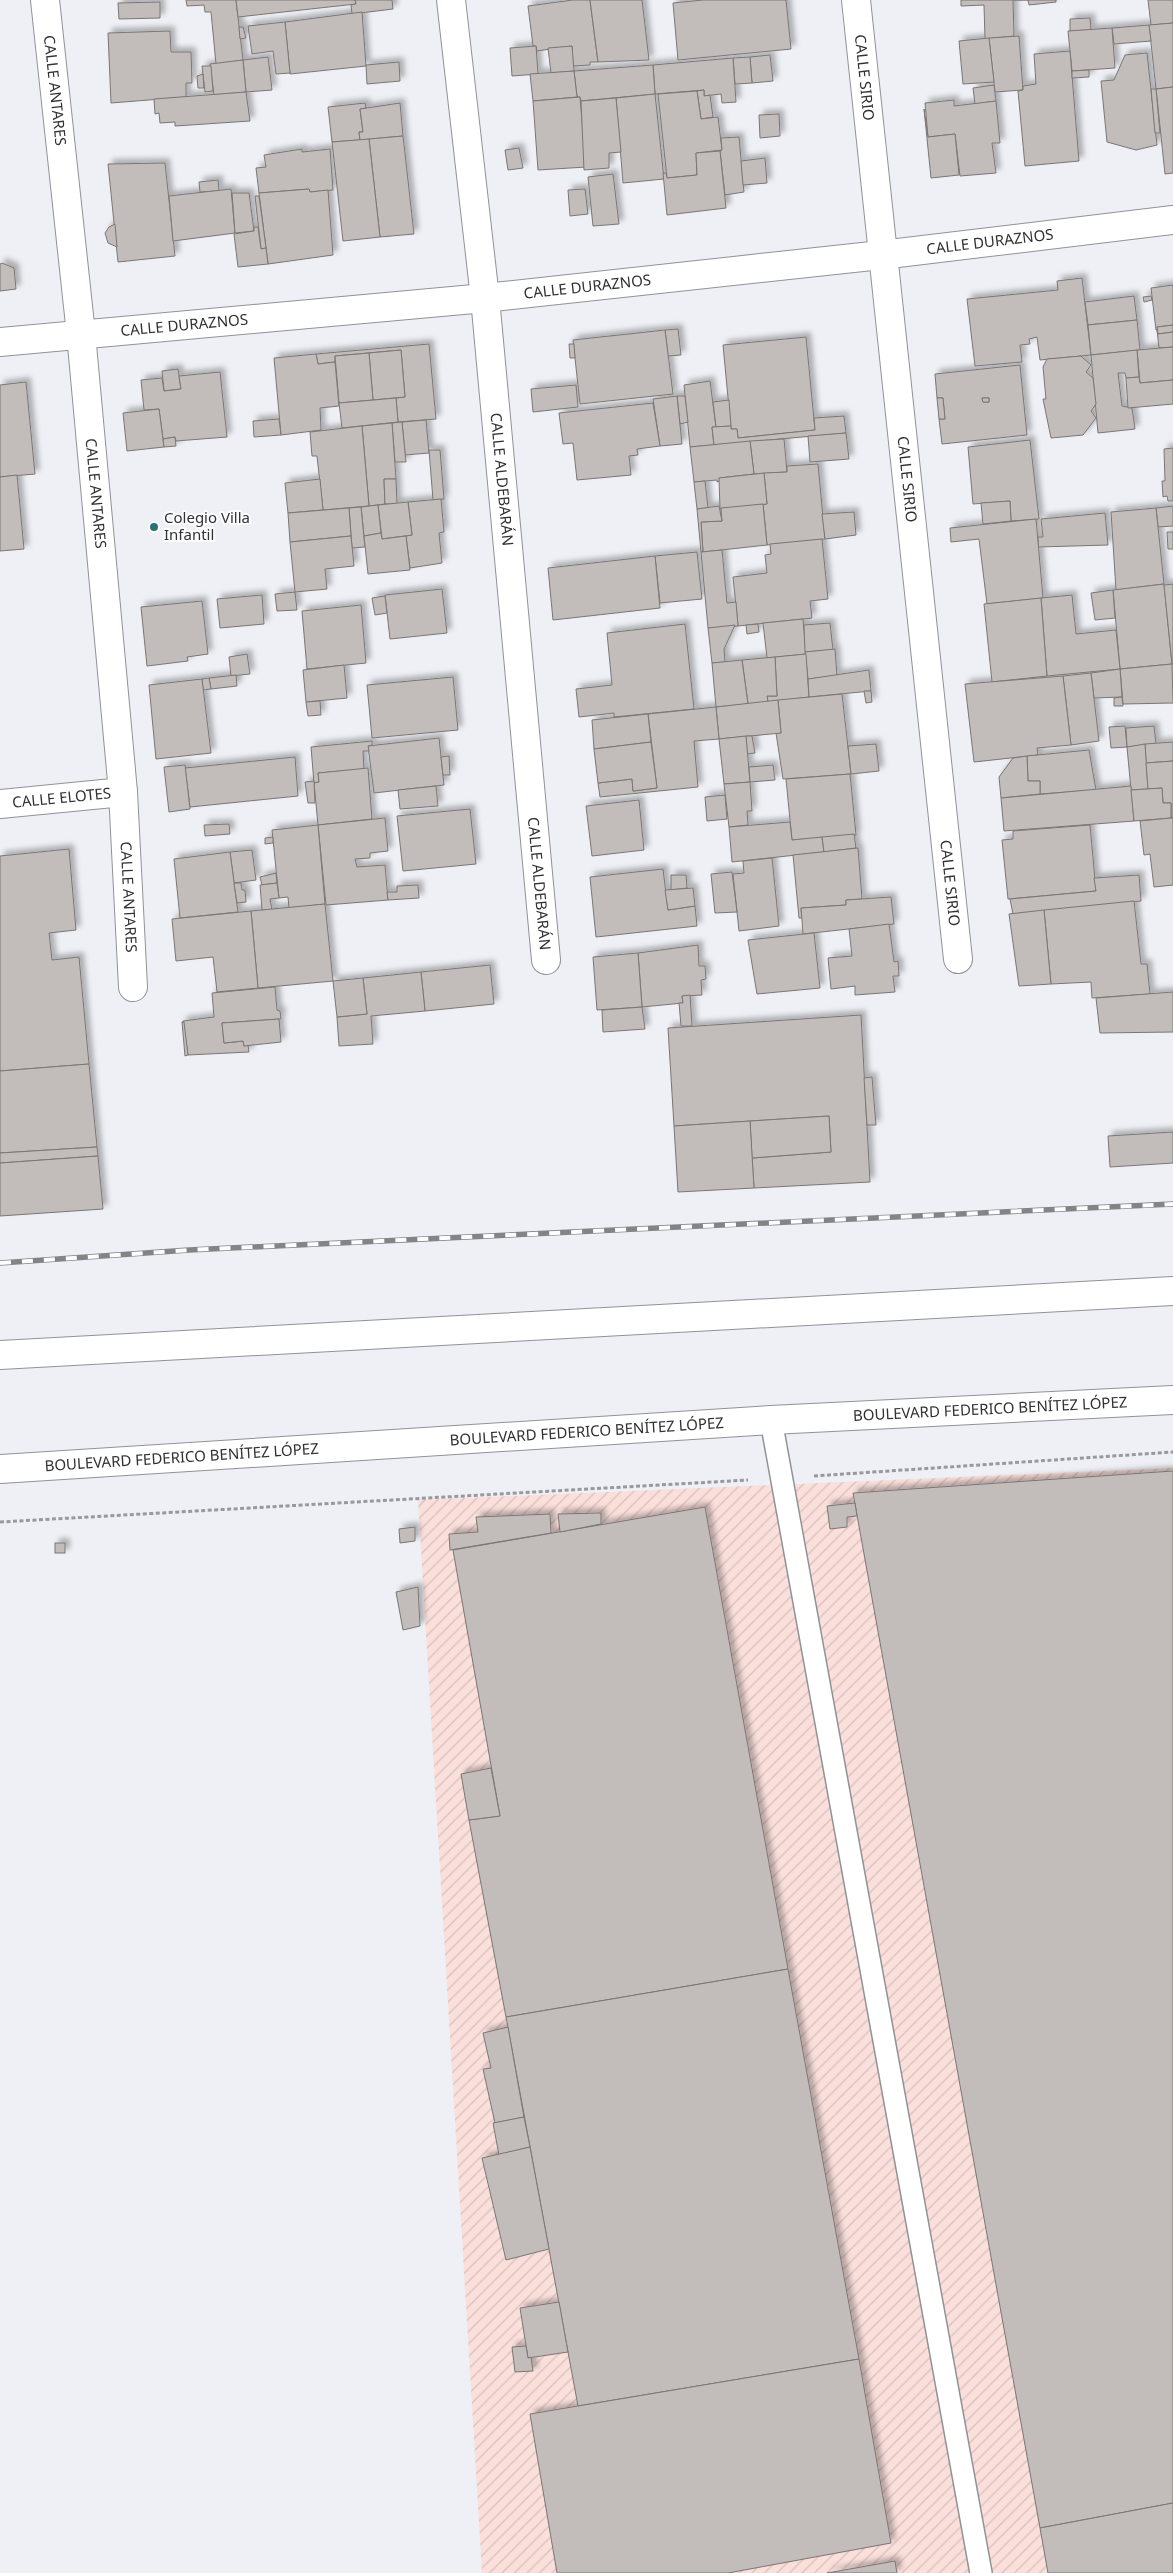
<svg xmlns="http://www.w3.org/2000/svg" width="1173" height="2573" font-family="'Noto Sans',sans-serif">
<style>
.industrial{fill:url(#industrial-furrows)}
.building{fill:#c2bdbb;stroke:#7b7674;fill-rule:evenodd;filter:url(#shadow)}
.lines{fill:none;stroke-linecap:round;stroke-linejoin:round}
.service-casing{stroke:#919297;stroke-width:24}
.minor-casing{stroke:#919297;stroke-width:30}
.primary-casing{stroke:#919297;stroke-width:30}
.path{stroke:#98999d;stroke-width:3;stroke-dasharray:4 2.5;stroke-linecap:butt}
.service{stroke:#fff;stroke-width:21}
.minor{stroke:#fff;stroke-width:28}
.primary{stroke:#fff;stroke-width:28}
.rail-casing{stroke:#838487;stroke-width:5.5}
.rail{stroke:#fdfdff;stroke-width:4;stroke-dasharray:11;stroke-linecap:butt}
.poi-dot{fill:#297375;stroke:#fdfdff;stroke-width:2}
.labels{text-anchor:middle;stroke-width:4;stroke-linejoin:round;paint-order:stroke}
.street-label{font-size:15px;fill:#313133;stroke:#fdfdff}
.poi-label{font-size:15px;fill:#313133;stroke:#fdfdff;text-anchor:start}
</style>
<defs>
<pattern id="industrial-furrows" width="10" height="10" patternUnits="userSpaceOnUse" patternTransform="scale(1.25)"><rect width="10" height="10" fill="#fadfdb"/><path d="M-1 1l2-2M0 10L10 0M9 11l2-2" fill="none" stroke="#d7c0bc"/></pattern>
<filter id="shadow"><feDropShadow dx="4.5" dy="-4.5" stdDeviation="2.5" flood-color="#0004"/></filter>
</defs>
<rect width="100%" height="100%" fill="#eef0f5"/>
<polygon class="industrial" points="1173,1468 1173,2573 482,2573 418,1500"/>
<g class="building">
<polygon points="186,0 236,0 243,60 216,64 211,12 205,12 204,5 187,6"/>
<polygon points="236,0 355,0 356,4 238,17"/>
<polygon points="355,0 392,0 393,9 352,14 351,5 356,4"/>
<polygon points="573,0 590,0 598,62 590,62 590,65 573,66 572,46 537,51 536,46 533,46 528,6"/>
<polygon points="590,0 642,0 649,60 598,62"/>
<polygon points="703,0 786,0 791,49 678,60 673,3"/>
<polygon points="961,0 1028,0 1013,0 1014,36 985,39 984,5 961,6"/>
<polygon points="1028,0 1056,0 1056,2 1029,5"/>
<polygon points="1148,0 1173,0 1173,23 1151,25"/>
<polygon points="160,2 160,18 119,19 118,3"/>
<polygon points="362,12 366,66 290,74 285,22"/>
<polygon points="1090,18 1091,30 1070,31 1070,19"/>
<polygon points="285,22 290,73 276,74 273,51 252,54 248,26"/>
<polygon points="1173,23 1173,87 1156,89 1149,25"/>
<polygon points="1149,25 1151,41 1114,44 1112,28"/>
<polygon points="239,27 243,27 246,38 240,39"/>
<polygon points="1112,28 1115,68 1072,71 1068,31"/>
<polygon points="170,31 171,52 191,52 192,83 186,83 186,97 111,103 108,33"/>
<polygon points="1019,36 1023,90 995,92 989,38"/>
<polygon points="989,38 994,82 963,84 959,41"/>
<polygon points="536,46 538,74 512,76 510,48"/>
<polygon points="572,46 574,71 551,73 548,48"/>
<polygon points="1070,51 1079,161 1025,166 1018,91 1023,90 1023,86 1036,84 1034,54"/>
<polygon points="1147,53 1157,145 1136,150 1107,142 1101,81 1114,80 1125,55"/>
<polygon points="770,55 773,81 752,83 750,57"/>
<polygon points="268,57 272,90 246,92 243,60"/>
<polygon points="750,57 752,83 735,84 733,58"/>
<polygon points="733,58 736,102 722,103 721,94 704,96 704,90 655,94 653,65"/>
<polygon points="243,60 246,92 214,95 210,64"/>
<polygon points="399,62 400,81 367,84 366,65"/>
<polygon points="653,65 655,94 581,101 580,97 577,97 574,71"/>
<polygon points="202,66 211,66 213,91 205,92"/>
<polygon points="1089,70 1089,77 1072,78 1072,71"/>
<polygon points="574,71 577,97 533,101 530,74"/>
<polygon points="203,74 204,88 198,88 197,76"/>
<polygon points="994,85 996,101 975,104 973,88"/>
<polygon points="1173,87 1173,173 1165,174 1156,89"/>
<polygon points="1151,89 1156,89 1160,133 1155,133"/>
<polygon points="704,90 704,96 710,95 713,117 701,119 697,91"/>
<polygon points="697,91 701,119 718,117 722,150 696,153 697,175 667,178 658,94"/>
<polygon points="246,92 250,121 175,126 175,122 160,123 159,113 155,114 154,99"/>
<polygon points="655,94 664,179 623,183 616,98"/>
<polygon points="580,97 586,167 538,170 533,101"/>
<polygon points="616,98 621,152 609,153 609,168 584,170 581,101"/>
<polygon points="954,100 954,106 996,101 1000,143 992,143 996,173 960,176 955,134 928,137 925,103"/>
<polygon points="365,103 366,108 360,109 363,132 359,132 360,140 332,142 328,107"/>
<polygon points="400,103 403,136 360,140 359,132 363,132 360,109"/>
<polygon points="924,109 928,137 955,134 959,175 931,178"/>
<polygon points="779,114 780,136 760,138 759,115"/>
<polygon points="403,136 414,234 380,237 369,139"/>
<polygon points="739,137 744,192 725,195 720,151 722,150 721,138"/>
<polygon points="369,139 380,237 343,241 332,142"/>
<polygon points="519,148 523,168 508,170 505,150"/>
<polygon points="302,149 302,152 330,149 333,190 310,192 309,189 259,193 256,168 266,167 264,155"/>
<polygon points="720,151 726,208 667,215 663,173 666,173 667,178 697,175 696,153"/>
<polygon points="765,158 767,183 743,185 741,161"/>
<polygon points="165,163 175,256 118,262 108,164"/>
<polygon points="613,174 619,224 593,226 588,177"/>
<polygon points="218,180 219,191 200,192 199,182"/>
<polygon points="231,189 235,233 173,241 169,196"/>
<polygon points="309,189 310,192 328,190 333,255 268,264 259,193"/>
<polygon points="585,189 588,214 570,216 568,190"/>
<polygon points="232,193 249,193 254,231 235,233"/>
<polygon points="255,196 259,196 266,248 261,249"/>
<polygon points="115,224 117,247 108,243 105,233 109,227"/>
<polygon points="254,227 258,227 261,249 266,248 268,264 238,267 234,234 254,231"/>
<polygon points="2,263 14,268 16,289 0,291 0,264"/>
<polygon points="1082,278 1091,355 1040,360 1037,337 1029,339 1030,344 1020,345 1022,362 975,366 967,299 1058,290 1057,281"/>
<polygon points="1173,285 1173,325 1157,327 1158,330 1156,330 1151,288"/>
<polygon points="1134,296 1137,320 1088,325 1085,302"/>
<polygon points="1151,296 1152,300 1144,302 1143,297"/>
<polygon points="1137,320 1140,350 1091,355 1088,325"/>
<polygon points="1173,325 1173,332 1158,334 1157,327"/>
<polygon points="678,329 681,355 668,356 665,330"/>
<polygon points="665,330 673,394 580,404 573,340"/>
<polygon points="1157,330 1158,334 1173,332 1173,347 1159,348"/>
<polygon points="806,337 815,430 738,438 737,429 731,429 723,345"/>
<polygon points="429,344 436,419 398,422 396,398 405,397 401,350 335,356 335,362 318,364 316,354"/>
<polygon points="569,344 574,344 575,358 570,358"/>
<polygon points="1173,347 1173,380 1140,383 1137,350"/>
<polygon points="401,350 405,397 373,400 369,353"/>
<polygon points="1137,350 1139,377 1126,378 1125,373 1118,373 1122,406 1132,408 1135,429 1098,433 1091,355"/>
<polygon points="369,353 373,400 339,403 335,356"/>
<polygon points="316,354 318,364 335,362 339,406 320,408 321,430 281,435 274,358"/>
<polygon points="1081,356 1091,365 1086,372 1093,378 1096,404 1091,411 1096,418 1083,435 1051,438 1043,399 1046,399 1043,367 1047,359"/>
<path d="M1020,365L1027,435L942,444L939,419H945L943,398H937L935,374ZM982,398H989V402H983Z"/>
<polygon points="178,369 181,389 164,391 162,371"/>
<polygon points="220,372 227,437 176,441 175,437 163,439 159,409 144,410 141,380 162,378 164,391 181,389 179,376"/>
<polygon points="1139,377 1140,383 1173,380 1173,404 1128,408 1126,378"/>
<polygon points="710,381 716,427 712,427 714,445 690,447 684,385"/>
<polygon points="26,382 35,474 0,477 0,385"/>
<polygon points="576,385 578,407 533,412 531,389"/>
<polygon points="677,396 685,396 688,422 680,424"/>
<polygon points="677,396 682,444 660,446 653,399"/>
<polygon points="396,398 398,422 342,428 339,403"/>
<polygon points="937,398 943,398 945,419 939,419"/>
<polygon points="982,398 989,398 989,402 983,402"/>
<polygon points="729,400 731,426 716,427 713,402"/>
<polygon points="653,403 660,446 637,449 638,455 629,456 631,475 577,480 573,443 563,444 559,413"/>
<polygon points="159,409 164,447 127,451 123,413"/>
<polygon points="844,416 846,433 714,445 712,427 731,426 731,429 737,429 738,438 815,430 814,418"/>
<polygon points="279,419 281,435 254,437 253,421"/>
<polygon points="426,420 429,453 405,455 402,422"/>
<polygon points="402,422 406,462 395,462 392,423"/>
<polygon points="392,423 396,479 384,479 385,504 369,506 362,426"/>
<polygon points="362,426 369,506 323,510 317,456 312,456 310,432"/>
<polygon points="846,433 849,459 810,462 808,436"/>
<polygon points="175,437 176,446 164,447 163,439"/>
<polygon points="784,439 787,472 754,474 750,441"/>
<polygon points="1030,440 1039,519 1011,521 1010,501 973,504 968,447"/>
<polygon points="750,441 754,474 719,478 720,481 717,482 717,480 694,482 690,447"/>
<polygon points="1173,448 1173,501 1168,501 1167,496 1163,497 1162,481 1165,481 1164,449"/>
<polygon points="429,450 440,450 444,499 433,500"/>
<polygon points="818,464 825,539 767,545 763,504 767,504 764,473 787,472 787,466"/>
<polygon points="764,473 767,504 720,509 719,478"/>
<polygon points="17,475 24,549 0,551 0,477"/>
<polygon points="320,479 323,510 288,513 285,483"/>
<polygon points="384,479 396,479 397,504 385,504"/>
<polygon points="705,481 708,508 697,509 694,482"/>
<polygon points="441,499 444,532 439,533 442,563 410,568 406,536 412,535 408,502"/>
<polygon points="1010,501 1011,521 983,524 981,503"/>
<polygon points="408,502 412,535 382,539 378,505"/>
<polygon points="763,504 767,545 703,552 701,522 722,521 721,508"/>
<polygon points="378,505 381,533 364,536 361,507"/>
<polygon points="719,506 722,521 701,522 703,552 701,552 697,509"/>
<polygon points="1173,506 1173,526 1158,527 1156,508"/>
<polygon points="361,507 365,547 352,548 349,508"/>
<polygon points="349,508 351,536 290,542 288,513"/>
<polygon points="1156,508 1164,584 1116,590 1111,512"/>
<polygon points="854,512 856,535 825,539 822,514"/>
<polygon points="1105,513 1108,545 1038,547 1038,537 1043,537 1041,519"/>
<polygon points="1036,519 1043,598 987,604 979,539 951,542 950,528"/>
<polygon points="1167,532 1173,532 1173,549 1168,549"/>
<polygon points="381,533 382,539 406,536 410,570 368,574 364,536"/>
<polygon points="351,536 354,566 325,569 327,589 295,592 290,542"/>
<polygon points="822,539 828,599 810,601 812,618 738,626 733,577 767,573 765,555 771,554 770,544"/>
<polygon points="722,550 727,603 736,602 738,626 708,628 701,552"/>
<polygon points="697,552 702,599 660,603 655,556"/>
<polygon points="655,556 660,608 553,620 548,568"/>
<polygon points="1164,584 1172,664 1120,669 1113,590"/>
<polygon points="1173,584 1173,664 1172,664 1164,585"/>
<polygon points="442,589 447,633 390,639 385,595"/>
<polygon points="1113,590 1115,618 1095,620 1091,593"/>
<polygon points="295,592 297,610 277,611 275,594"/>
<polygon points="262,595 264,624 220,628 217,599"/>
<polygon points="1072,595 1076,634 1116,630 1120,669 1047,676 1041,598"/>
<polygon points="385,596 387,613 375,615 372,598"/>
<polygon points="1041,598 1047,676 992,682 984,604"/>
<polygon points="202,601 208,654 187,657 188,661 147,666 141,607"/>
<polygon points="361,605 366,663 307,669 302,611"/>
<polygon points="803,619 806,654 767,658 763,623"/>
<polygon points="830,623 833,650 805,652 804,625"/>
<polygon points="685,624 694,709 614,717 614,713 579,717 576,689 612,685 607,633"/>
<polygon points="758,624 759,632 747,634 746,625"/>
<polygon points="735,625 724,649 725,662 712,663 708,628"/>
<polygon points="835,649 837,676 808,679 805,652"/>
<polygon points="247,654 250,674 231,676 229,657"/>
<polygon points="806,654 809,697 768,702 767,696 777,696 775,657"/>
<polygon points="775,657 777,696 767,696 768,702 748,704 742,660"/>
<polygon points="742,660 748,704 716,707 712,663"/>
<polygon points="1172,664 1173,703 1123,704 1120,669"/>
<polygon points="344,665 347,698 306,702 303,670"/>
<polygon points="1120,669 1122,697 1094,698 1091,673"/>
<polygon points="869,670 871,691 809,697 808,679"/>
<polygon points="1091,673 1099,741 1071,745 1063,676"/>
<polygon points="236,675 237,686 211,689 209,678"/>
<polygon points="1063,676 1071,745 1037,748 1038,755 974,762 965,684"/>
<polygon points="453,677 458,730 372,738 367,685"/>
<polygon points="209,678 211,689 203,690 202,679"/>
<polygon points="202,679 211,753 156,759 149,685"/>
<polygon points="864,691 871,691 872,702 866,703"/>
<polygon points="842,694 851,774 783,779 776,733 781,733 778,700"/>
<polygon points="1122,697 1123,706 1114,706 1114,698"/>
<polygon points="778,700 781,733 719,739 716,707"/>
<polygon points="320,701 321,715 308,716 306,702"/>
<polygon points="716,707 719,739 694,741 698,787 600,797 598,783 632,779 633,791 657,788 648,714"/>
<polygon points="648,714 651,742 594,749 592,720"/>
<polygon points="1125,726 1127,747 1111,748 1109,727"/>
<polygon points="1154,726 1156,744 1127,747 1126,728"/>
<polygon points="746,736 752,736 755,753 747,754"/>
<polygon points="746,736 750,782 724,784 719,739"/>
<polygon points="439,738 444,785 374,793 368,746"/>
<polygon points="372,741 372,745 368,746 369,751 363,751 364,769 318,773 319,782 314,783 311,747"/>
<polygon points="651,742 657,788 633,791 632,779 598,783 594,749"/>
<polygon points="1173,742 1173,761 1146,763 1145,744"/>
<polygon points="876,744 879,771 851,774 848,746"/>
<polygon points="1145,744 1148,789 1131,790 1127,747"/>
<polygon points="1089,750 1096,790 1040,794 1040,781 1028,781 1027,756"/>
<polygon points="449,756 450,775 443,775 441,757"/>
<polygon points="1027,756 1028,781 1040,781 1040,794 1001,798 999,777 1013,758"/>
<polygon points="295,757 298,796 190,807 185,768"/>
<polygon points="1173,761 1173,818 1171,818 1171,803 1163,803 1162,788 1148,789 1146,763"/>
<polygon points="185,765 190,809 169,812 164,767"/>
<polygon points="773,765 775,780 750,782 749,767"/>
<polygon points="368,768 372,819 318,825 314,783 319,782 318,773"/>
<polygon points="850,774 856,835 792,840 786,779"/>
<polygon points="314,781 315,803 308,803 305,782"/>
<polygon points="750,782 752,811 747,811 748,825 729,827 724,784"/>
<polygon points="436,786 438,806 400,809 398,790"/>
<polygon points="1131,786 1134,821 1004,831 1001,798"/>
<polygon points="1162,788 1163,803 1171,803 1171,818 1134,821 1131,790"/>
<polygon points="725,795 727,819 707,821 705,797"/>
<polygon points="639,800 644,850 592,856 586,806"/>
<polygon points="470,809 476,864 403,871 397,816"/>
<polygon points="385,818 388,851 370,853 370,858 355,859 357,867 385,865 388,900 326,905 318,825"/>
<polygon points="1171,818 1173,818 1173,885 1154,887 1150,854 1144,855 1140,821"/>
<polygon points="790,822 792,840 822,837 824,852 732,862 729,827"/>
<polygon points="229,824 230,834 205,836 204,825"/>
<polygon points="318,825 325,904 289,908 288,897 279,898 272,830"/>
<polygon points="1090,825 1096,891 1008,899 1002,840 1013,839 1013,831"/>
<polygon points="854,834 856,848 824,852 822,837"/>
<polygon points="273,837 273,843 265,844 265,838"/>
<polygon points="858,848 862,899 846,900 846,905 801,908 802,918 799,918 793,855"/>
<polygon points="69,849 76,930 49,933 52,960 79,957 89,1064 0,1071 0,856"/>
<polygon points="252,850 256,880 234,883 230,852"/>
<polygon points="230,852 238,912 180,918 174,859"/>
<polygon points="772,858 779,926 739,931 733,874 744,873 743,861"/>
<polygon points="663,869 668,910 695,906 697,926 596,937 590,877"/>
<polygon points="732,872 737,912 715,913 711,874"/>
<polygon points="276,873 277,883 262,885 260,877"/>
<polygon points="671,875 686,875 687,888 671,890"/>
<polygon points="1139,875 1141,901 1013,914 1010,899 1096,891 1094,878"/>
<polygon points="234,883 241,883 242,890 245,890 246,902 237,903"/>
<polygon points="277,883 279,898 270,899 272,910 262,910 260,885"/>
<polygon points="418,885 419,898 388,900 387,892 397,892 397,886"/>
<polygon points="693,888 695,906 668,910 665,890"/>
<polygon points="891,897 894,924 803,934 801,908 846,905 846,900"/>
<polygon points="1134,901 1141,964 1147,964 1150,994 1092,998 1091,982 1051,984 1044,910"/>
<polygon points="325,904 333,981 258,988 251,911"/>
<polygon points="1044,910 1051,984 1019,986 1009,914"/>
<polygon points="251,911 258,988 217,992 213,957 176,961 172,919"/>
<polygon points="889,924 894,962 898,961 899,976 893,976 895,992 855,995 855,986 831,989 828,958 852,956 849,929"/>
<polygon points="814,933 820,988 757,994 748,940"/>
<polygon points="698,945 699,966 705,966 706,979 701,980 702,995 682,996 683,1003 642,1007 638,953"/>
<polygon points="638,953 642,1007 597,1010 593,957"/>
<polygon points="490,965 494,1004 425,1011 421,972"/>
<polygon points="421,972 425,1011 371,1016 373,1044 339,1046 337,1017 367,1014 363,978"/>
<polygon points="363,978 367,1014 337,1017 333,981"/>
<polygon points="275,987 277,1010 280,1011 281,1019 222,1023 224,1043 243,1041 244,1046 248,1045 249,1052 188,1055 183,1021 214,1017 212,993"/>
<polygon points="1173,992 1173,1032 1100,1033 1096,998"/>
<polygon points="690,995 692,1026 681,1026 679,1003 683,1003 682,996"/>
<polygon points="642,1007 645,1029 603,1032 602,1010"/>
<polygon points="861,1015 870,1182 754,1188 752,1158 831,1152 829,1116 674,1126 668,1028"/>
<polygon points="279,1019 281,1042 244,1046 243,1041 224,1043 222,1023"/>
<polygon points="182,1022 184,1022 188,1055 185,1056"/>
<polygon points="89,1064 97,1147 0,1153 0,1071"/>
<polygon points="872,1077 876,1125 867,1125 864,1078"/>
<polygon points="829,1116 831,1152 752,1158 750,1121"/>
<polygon points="750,1121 754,1188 678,1192 674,1126"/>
<polygon points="1173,1132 1173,1163 1110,1167 1108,1136"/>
<polygon points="97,1147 98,1156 0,1163 0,1153"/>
<polygon points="98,1156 103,1209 0,1216 0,1163"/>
<polygon points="1173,1471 1173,2503 1040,2528 853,1493"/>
<polygon points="855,1503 857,1516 847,1517 847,1527 830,1529 827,1506"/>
<polygon points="705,1507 788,1969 506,2017 469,1820 500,1816 453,1550"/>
<polygon points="601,1513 601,1524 560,1532 558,1514"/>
<polygon points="550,1514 551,1533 450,1550 449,1534 478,1532 476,1517"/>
<polygon points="415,1527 415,1541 400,1543 399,1529"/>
<rect x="55" y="1543" width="10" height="10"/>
<polygon points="418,1587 420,1626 403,1630 396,1592"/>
<polygon points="491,1768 500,1816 469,1820 461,1774"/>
<polygon points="788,1969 859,2359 578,2406 506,2017"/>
<polygon points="508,2027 524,2117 495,2123 483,2069 491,2068 483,2033"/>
<polygon points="524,2117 530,2147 499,2155 493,2123"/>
<polygon points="530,2147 549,2249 506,2260 482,2158"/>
<polygon points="559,2302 568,2352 528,2358 520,2308"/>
<polygon points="526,2346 528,2358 531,2357 533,2371 515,2372 512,2347"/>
<polygon points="859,2359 891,2543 728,2573 557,2573 530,2414"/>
<polygon points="1173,2503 1173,2573 1048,2573 1040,2528"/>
<polygon points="895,2561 897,2573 827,2573"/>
</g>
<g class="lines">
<defs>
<polyline id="service" points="771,1420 981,2573"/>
<g id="minor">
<path id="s1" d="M45,0L81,334L123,792L133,987"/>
<path id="s2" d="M451,0L485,298L546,960"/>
<path id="s3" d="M856,0L958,959"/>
<path id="s4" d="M0,342L485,298L881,255L1173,220"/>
<path id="s5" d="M0,804L123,792"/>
</g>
<g id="primary">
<polyline points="0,1355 1173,1291"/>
<path id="s6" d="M0,1469L771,1420L1173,1400"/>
</g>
</defs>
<use href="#service" class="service-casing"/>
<use href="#minor" class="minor-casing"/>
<use href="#primary" class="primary-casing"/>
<g class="path">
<polyline points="814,1476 1173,1452"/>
<polyline points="0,1522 748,1480"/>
</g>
<use href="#service" class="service"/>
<use href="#minor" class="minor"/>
<use href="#primary" class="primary"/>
<defs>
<polyline id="rail" points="0,1263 189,1250 1173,1204"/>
</defs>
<use href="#rail" class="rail-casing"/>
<use href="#rail" class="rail"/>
</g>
<circle class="poi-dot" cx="154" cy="527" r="5"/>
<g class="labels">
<g class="street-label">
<text dy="5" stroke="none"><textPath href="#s3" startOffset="78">CALLE SIRIO</textPath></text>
<text dy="5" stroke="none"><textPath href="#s1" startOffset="91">CALLE ANTARES</textPath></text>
<text dy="5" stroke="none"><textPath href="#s4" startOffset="995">CALLE DURAZNOS</textPath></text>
<text dy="5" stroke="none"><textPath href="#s4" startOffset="590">CALLE DURAZNOS</textPath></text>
<text dy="5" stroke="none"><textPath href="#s4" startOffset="185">CALLE DURAZNOS</textPath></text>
<text dy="5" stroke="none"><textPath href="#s2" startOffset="482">CALLE ALDEBARÁN</textPath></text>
<text dy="5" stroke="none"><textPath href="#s3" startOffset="482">CALLE SIRIO</textPath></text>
<text dy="5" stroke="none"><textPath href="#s1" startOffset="496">CALLE ANTARES</textPath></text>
<text dy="5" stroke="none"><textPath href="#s5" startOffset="62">CALLE ELOTES</textPath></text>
<text dy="5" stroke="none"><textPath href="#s3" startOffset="888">CALLE SIRIO</textPath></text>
<text dy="5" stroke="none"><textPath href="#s2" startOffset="888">CALLE ALDEBARÁN</textPath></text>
<text dy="5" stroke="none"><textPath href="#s1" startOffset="901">CALLE ANTARES</textPath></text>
<text dy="5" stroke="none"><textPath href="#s6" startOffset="992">BOULEVARD FEDERICO BENÍTEZ LÓPEZ</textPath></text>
<text dy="5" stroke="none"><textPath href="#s6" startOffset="588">BOULEVARD FEDERICO BENÍTEZ LÓPEZ</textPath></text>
<text dy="5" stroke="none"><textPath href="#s6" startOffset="182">BOULEVARD FEDERICO BENÍTEZ LÓPEZ</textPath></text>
</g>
<g class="poi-label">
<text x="164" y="523">Colegio Villa<tspan x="164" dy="17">Infantil</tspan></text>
</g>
</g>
</svg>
